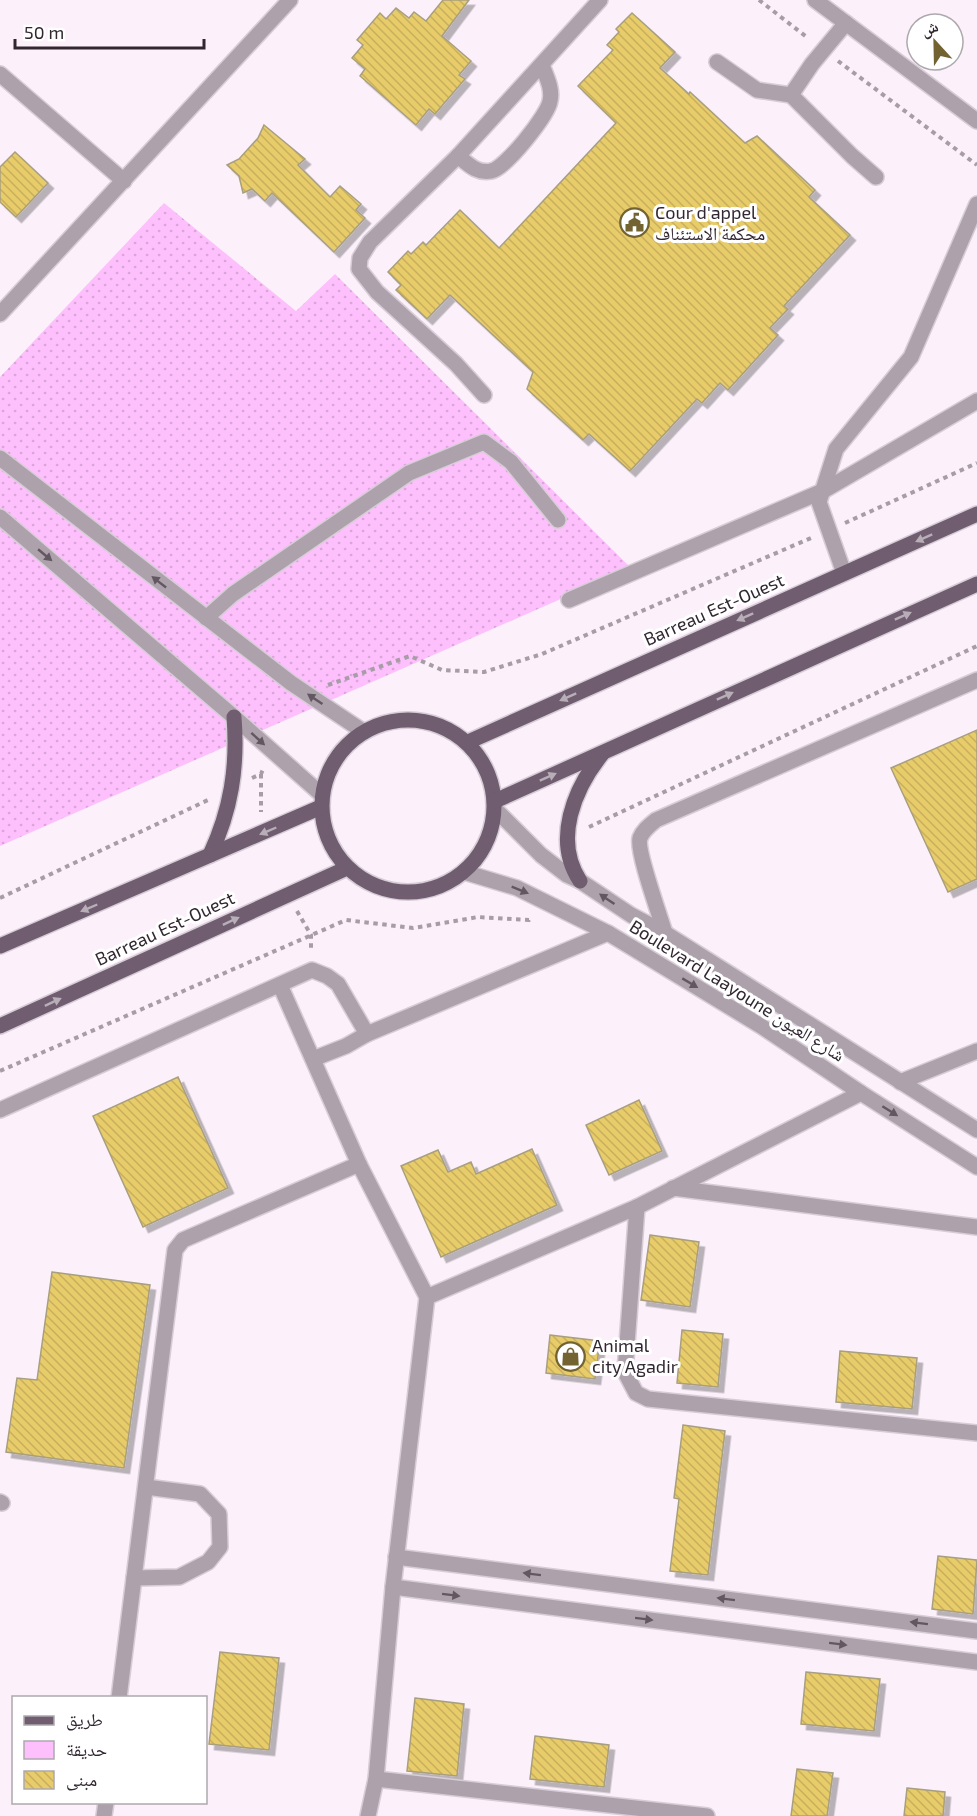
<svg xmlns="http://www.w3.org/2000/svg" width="977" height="1816" font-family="'Exo 2','Noto Naskh Arabic',sans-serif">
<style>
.green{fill:url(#green-dots)}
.building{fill:url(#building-back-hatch);stroke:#a89f80;stroke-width:1.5;filter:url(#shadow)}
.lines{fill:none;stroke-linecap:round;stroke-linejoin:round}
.minor-casing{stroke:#d7cdd7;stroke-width:18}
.major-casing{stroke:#d7cdd7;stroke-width:18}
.path{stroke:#a79da7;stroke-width:4;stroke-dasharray:4.5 4.5;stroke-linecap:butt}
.minor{stroke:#ada2ac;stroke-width:15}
.major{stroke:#705d70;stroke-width:15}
.oneway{fill:#b8aeb8}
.oneway2{fill:#635862}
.labels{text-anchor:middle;stroke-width:6;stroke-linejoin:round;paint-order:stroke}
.poi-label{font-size:18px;fill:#312731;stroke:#fff;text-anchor:start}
.street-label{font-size:18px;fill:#312731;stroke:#fff}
</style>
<defs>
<pattern id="green-dots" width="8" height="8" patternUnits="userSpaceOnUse" patternTransform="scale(1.5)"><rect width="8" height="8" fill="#fec0fd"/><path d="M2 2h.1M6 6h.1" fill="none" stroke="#daa5d9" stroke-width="1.8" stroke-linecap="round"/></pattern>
<pattern id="building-back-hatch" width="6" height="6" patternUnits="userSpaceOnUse" patternTransform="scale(1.5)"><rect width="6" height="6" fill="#e8cc6b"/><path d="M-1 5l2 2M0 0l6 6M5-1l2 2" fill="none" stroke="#c7af5d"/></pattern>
<filter id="shadow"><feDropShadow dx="5.5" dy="5.5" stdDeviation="0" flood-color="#0004"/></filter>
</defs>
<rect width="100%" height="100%" fill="#fcf1fb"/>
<polygon class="green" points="164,203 296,311 335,274 631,568 0,846 0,377"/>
<g class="building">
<polygon points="443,0 469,0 442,36 471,61 459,75 465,79 435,114 429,109 416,125 360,76 365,69 352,58 363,45 357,40 380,13 386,19 396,8 409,18 414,12 426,21"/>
<polygon points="632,13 675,52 660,68 689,94 690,92 745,143 757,136 815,190 809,197 850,235 784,306 788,309 770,328 778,335 728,390 720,383 702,403 697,399 630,471 589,434 583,440 527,389 533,372 450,295 427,319 396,290 401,285 388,272 408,251 411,254 423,242 426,245 460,210 499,248 616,123 578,86 613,50 607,45 619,32 616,29"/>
<polygon points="264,125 305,159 298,165 330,197 340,186 361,204 356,210 365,218 334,252 272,193 265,201 252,189 243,193 239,176 227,165 239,159 258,138"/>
<polygon points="15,152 48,183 16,217 0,202 0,167"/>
<polygon points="977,730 977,879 948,892 891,768"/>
<polygon points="178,1077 228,1188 143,1227 93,1116"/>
<polygon points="639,1100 662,1151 609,1175 586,1125"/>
<polygon points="532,1149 557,1205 441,1257 401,1166 438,1150 448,1172 471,1162 476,1174"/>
<polygon points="650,1235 699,1242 690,1307 641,1300"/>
<polygon points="52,1272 150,1285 124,1468 6,1452 17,1378 37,1380"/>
<polygon points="682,1330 723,1334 718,1387 677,1383"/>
<polygon points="550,1335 600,1341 595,1379 546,1373"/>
<polygon points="840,1351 917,1358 912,1409 836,1402"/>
<polygon points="683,1425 725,1431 708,1575 670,1571 679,1499 674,1498"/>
<polygon points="938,1556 977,1560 973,1614 932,1609"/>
<polygon points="220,1652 279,1658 269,1750 209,1744"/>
<polygon points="806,1672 880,1679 874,1731 801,1724"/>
<polygon points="415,1698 464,1704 457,1776 407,1771"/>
<polygon points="535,1736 609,1745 604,1787 530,1779"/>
<polygon points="797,1769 833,1773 827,1816 791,1816"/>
<polygon points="907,1788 945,1792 943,1816 904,1816"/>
</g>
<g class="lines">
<defs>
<g id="minor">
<polyline points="815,0 977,121"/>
<polyline points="846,23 812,64 791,95 852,156 876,177"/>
<polyline points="717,62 757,90 791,95"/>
<polyline points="0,74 124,181"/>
<path d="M458,156C468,164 477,174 491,171C505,169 548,115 550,101C553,89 546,76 542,65"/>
<polyline points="0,314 290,0"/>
<polyline points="484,395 456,364 377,292 359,269 360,258 370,242 458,156 600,0"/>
<polyline points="0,458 291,683 364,732"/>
<polyline points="0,517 234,717 322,795"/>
<polyline points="844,573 819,502 836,449 911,357 977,204"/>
<polyline points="569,600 823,491 977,401"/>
<polyline points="206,618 233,594 409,473 484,442 511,462 558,520"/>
<polyline points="495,809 541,855 567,875 580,881 631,915 665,933 977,1130"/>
<polyline points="464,872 517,888 608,933 761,1026 861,1093 977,1167"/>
<path d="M665,933C660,916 636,850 640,838C643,830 650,825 656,820L977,680"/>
<polyline points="280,985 359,1164 427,1297 393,1587 376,1779 368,1816"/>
<polyline points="313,1059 346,1046 367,1034 608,933"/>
<polyline points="900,1082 977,1051"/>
<polyline points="0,1110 312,970 327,976 338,984 367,1034"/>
<polyline points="673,1188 977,1227"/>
<polyline points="637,1207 625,1372 636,1393 648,1399 977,1433"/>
<polyline points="427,1297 637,1207 861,1093"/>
<polyline points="0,1502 2,1503"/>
<polyline points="396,1557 977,1631"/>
<polyline points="134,1578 179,1577 208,1562 220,1547 219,1514 200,1494 146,1487"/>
<polyline points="393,1587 977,1662"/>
<polyline points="119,1698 175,1250 183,1240 359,1164"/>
<polyline points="376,1779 707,1816"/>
<polyline points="104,1816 106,1802"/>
</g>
<g id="major">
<circle cx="408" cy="806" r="86"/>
<polyline points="468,742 977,514"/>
<polyline points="495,801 977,584"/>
<path d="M210,855C231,810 238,767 234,717"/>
<path d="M580,881C553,840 574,789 602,754"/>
<polyline points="0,946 321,807"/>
<polyline points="0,1026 347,868"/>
</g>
</defs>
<use href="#minor" class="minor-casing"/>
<use href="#major" class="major-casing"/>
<g class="path">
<polyline points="759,0 808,38"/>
<polyline points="838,61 977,165"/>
<polyline points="845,523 977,463"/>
<polyline points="328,685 410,656 442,670 484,672 542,654 811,538"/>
<polyline points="261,774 261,812"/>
<polyline points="252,778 261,774 264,767"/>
<polyline points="589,827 977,646"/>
<polyline points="0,898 208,800"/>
<polyline points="297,911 311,935 311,951"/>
<polyline points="0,1071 346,920 413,928 478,917 529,920 532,917"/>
</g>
<use href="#minor" class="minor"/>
<use href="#major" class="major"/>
</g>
<defs><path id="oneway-solid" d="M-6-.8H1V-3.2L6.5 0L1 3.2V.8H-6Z" transform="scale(1.5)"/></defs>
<g class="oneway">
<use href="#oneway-solid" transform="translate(924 538) rotate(156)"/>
<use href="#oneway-solid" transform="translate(903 616) rotate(-24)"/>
<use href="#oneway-solid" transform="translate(745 617) rotate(156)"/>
<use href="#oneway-solid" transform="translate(725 696) rotate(-24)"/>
<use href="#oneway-solid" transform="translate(568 697) rotate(156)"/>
<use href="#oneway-solid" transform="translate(548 777) rotate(-24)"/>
<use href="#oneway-solid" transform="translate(268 831) rotate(157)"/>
<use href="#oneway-solid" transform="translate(89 908) rotate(157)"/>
<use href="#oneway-solid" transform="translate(231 921) rotate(-25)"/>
<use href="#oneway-solid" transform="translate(53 1002) rotate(-25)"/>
</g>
<g class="oneway2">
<use href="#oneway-solid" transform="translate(45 555) rotate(40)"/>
<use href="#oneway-solid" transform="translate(159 582) rotate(-142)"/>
<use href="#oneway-solid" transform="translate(315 699) rotate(-146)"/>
<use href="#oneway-solid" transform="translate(258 739) rotate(42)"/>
<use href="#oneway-solid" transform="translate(520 890) rotate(22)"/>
<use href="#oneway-solid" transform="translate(607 899) rotate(-146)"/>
<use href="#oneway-solid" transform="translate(690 983) rotate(31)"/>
<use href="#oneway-solid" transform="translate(890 1111) rotate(32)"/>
<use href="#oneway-solid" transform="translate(532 1574) rotate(-173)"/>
<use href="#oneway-solid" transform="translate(451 1595) rotate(7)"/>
<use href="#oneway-solid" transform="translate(726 1599) rotate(-173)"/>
<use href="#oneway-solid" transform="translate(644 1619) rotate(7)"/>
<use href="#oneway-solid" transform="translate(919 1623) rotate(-173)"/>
<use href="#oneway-solid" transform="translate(838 1644) rotate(7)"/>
</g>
<defs>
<symbol id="civic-ring" viewBox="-11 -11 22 22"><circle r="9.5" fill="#fff" stroke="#726331" stroke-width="1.5"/><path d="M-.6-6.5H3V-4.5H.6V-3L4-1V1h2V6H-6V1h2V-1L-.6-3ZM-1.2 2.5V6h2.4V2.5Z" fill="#726331"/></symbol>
<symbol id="shop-ring" viewBox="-11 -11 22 22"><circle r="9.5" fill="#fff" stroke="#726331" stroke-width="1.5"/><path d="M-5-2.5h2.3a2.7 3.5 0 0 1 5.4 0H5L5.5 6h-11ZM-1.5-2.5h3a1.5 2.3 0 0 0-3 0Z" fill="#726331"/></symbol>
</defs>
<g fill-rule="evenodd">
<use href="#civic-ring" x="618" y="206" width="33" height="33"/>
<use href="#shop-ring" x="554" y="1340" width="33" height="33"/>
</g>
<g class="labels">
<g class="poi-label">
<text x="655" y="219">Cour d'appel<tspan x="655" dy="21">محكمة الاستئناف</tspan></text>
<text x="592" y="1352">Animal<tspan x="592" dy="21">city Agadir</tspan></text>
</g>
<g class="street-label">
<text transform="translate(714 610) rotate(-24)" y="6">Barreau Est-Ouest</text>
<text transform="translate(165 929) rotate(-25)" y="6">Barreau Est-Ouest</text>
<text transform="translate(737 991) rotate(32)" y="6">Boulevard Laayoune شارع العيون</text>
</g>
</g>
<rect x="12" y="1696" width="195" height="108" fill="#ffffff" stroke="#ada9ad" stroke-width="1.5"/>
<rect x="24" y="1716" width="30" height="9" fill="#705d70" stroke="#ada9ad" stroke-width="1.5"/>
<text x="66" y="1726" font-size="18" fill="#312731">طريق</text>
<rect x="24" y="1741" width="30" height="18" fill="#fec0fd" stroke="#ada9ad" stroke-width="1.5"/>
<text x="66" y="1756" font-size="18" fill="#312731">حديقة</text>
<rect x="24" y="1771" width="30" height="18" fill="url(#building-back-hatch)" stroke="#ada9ad" stroke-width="1.5"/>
<text x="66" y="1786" font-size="18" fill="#312731">مبنى</text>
<g transform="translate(935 42) rotate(338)"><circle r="28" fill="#ffffff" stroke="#ada9ad" stroke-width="1.5"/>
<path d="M0-4.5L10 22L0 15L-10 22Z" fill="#726331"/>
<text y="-9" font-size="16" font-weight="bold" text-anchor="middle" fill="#312731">ش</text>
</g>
<path d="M15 39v9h189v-9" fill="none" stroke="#312731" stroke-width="3"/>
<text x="24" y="39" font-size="18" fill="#312731" stroke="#ffffff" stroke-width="4.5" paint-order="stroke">50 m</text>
</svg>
